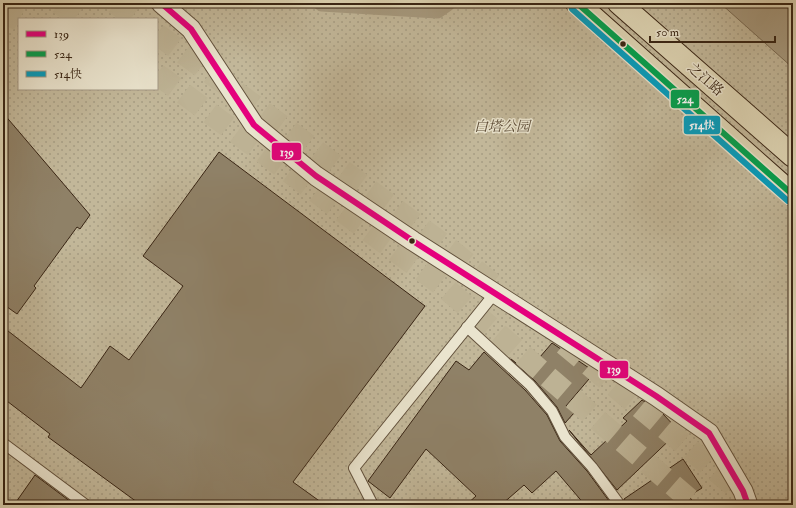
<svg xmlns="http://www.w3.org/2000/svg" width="796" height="508" font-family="'IM FELL Double Pica','Noto Serif SC',serif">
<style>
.green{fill:url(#green-dots);stroke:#7e6e56;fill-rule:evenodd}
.water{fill:#a6997e;stroke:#7a6b54}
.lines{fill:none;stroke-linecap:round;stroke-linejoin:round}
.canal{stroke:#a6997e;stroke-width:17}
.building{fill:#8f8167;stroke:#392514}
.highway-tunnel{stroke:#bdb294;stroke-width:22;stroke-dasharray:22 11;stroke-linecap:butt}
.lane-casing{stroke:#62513c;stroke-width:12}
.street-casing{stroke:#62513c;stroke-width:21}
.primary-casing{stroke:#392514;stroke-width:24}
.lane{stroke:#eae4ce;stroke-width:10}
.street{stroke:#eae4ce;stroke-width:19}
.primary{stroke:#ded5b4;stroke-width:22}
.bus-1-casing{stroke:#eae4ce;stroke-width:9}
.bus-2-casing{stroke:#eae4ce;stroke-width:9}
.bus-3-casing{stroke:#eae4ce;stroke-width:9}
.bus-1{stroke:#e5007d;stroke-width:6}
.bus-2{stroke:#03a04e;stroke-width:6}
.bus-3{stroke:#069cbb;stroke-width:6}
.bus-dot{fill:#392514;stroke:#eae4ce;stroke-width:1.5}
.labels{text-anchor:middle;stroke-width:3;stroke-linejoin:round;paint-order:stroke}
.street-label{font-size:14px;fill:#392514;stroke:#eae4ce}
.park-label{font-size:14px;font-style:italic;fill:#5b4a35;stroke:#eae4ce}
.line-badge{stroke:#eae4ce;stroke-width:1.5}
.badge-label{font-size:11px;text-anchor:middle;font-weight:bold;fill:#fff}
</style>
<defs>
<pattern id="green-dots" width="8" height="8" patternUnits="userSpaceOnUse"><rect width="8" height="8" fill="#c2b799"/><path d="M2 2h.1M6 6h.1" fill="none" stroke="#a79d83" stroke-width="1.8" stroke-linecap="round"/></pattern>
</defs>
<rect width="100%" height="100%" fill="#ded5b4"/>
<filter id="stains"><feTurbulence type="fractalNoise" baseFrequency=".005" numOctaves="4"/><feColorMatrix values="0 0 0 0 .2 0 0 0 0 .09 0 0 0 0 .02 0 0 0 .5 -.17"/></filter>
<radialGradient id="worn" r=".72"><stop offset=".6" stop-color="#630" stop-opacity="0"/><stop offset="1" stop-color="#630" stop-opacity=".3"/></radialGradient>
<path class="green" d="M3,3H734L793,57V505H3ZM19,19H157V89H19Z"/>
<polygon class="water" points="720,3 793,3 793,68"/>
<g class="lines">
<polyline class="canal" points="322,3 437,10 447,3"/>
</g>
<g class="building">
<polygon points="3,113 90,215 80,229 77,227 34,286 36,288 17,314 3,304"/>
<polygon points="219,152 425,306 293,482 325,505 141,505 48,437 50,434 3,398 3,327 81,388 110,346 129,360 183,286 143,256"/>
<polygon points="552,343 595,372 566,406 574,413 565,423 557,407 535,381 511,359 527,372"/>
<polygon points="484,352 525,390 547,415 560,441 587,471 612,505 585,505 556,471 532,493 524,485 501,505 466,505 476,496 426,449 390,498 368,481 456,361 469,370"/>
<polygon points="642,400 663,414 679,431 617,490 569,430 591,455 627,421 623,418"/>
<polygon points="683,459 702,488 689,496 695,505 626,505 624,499"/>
<polygon points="35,475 75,505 14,505"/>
</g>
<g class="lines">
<g class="highway-tunnel">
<polyline points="59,3 81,19"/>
<polyline points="115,3 137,19"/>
<polyline points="3,12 19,20"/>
<polyline points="157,34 451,250 495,286"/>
<polyline points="157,74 444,287 696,505"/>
<polyline points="564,344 747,497"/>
</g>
<defs>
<g id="lane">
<polyline points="467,327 530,385 552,411 565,437 592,467 620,505"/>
<polyline points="3,443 86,505"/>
<polyline points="373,505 354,468 495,293"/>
</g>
<polyline id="street" points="161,3 191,29 254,125 316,176 413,241 656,396 709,433 743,491 748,505"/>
<g id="primary">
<polyline points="577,3 793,195"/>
<polyline points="619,3 793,156"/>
</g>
</defs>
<use href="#lane" class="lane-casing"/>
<use href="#street" class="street-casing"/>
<use href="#primary" class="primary-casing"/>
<use href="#lane" class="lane"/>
<use href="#street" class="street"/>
<use href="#primary" class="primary"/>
<defs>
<polyline id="bus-1" points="161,3 191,29 254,125 316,176 413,241 656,396 709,433 743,491 748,505"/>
<polyline id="bus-2" points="577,3 793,195"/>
<polyline id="bus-3" points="572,9 788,201"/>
</defs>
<use href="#bus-1" class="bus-1-casing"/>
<use href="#bus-2" class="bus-2-casing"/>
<use href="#bus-3" class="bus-3-casing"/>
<use href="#bus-1" class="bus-1"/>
<use href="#bus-2" class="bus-2"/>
<use href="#bus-3" class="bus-3"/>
</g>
<g class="bus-dot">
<circle cx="623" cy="44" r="3.5"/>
<circle cx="412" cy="241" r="3.5"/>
</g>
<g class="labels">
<g class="street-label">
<text transform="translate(706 79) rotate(41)" y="5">之江路</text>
</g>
<g class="park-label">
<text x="502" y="131">白塔公园</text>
</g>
</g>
<g class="line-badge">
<rect x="670" y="89" width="30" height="20" rx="4" fill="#03a04e"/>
<rect x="683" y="115" width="38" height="20" rx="4" fill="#069cbb"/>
<rect x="271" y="142" width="31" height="19" rx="4" fill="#e5007d"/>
<rect x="599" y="360" width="30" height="19" rx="4" fill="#e5007d"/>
</g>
<g class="badge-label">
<text x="685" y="103">524</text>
<text x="702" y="129">514快</text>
<text x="287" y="156">139</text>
<text x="614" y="373">139</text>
</g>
<rect width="796" height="508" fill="none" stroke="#ded5b4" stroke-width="16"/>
<rect x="4" y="4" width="788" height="500" fill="none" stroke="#392514" stroke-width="2"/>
<rect x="8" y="8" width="780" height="492" fill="none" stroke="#392514"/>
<rect x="18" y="18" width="140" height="72" fill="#eae4ce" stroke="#a39884"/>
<rect x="26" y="31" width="20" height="6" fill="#e5007d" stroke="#a39884"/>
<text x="54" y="38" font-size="12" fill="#392514">139</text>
<rect x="26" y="51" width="20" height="6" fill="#03a04e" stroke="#a39884"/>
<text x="54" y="58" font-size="12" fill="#392514">524</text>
<rect x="26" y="71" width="20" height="6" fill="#069cbb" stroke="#a39884"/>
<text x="54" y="78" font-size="12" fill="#392514">514快</text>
<path d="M650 36v6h125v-6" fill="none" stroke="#392514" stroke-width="2"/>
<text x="656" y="36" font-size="12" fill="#392514" stroke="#eae4ce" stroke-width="3" paint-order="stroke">50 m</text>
<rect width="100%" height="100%" filter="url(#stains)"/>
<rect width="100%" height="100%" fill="url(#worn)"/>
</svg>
